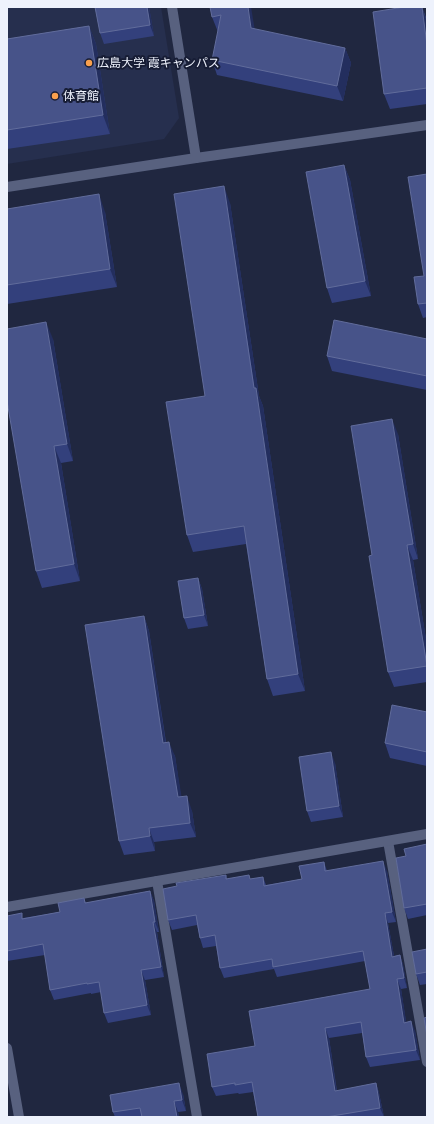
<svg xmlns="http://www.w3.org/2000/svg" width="434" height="1124" font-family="'Exo 2','Noto Sans JP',sans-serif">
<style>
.built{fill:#262f4e}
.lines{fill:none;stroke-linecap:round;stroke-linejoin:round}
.minor{stroke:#58617f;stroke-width:10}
.tertiary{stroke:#58617f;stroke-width:10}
.wall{fill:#33407c}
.shaded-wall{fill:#232e5e}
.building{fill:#475389;stroke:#616c9b}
.poi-dot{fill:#f9a04d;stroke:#171d35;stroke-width:1.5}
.labels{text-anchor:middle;stroke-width:4;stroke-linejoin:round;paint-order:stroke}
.poi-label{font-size:12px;fill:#eef2fc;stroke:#171d35;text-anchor:start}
</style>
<rect width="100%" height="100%" fill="#202740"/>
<polygon class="built" points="7,7 161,7 179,118 164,139 7,164"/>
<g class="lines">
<g class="minor">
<polyline points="7,187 196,158 427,125"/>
<polyline points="388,841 427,1062"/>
<polyline points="157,881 197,1117"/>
<polyline points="7,907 427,834"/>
<polyline points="7,1048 19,1117"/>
</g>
<polyline class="tertiary" points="172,7 196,158"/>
</g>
<g class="wall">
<polygon points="95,7 149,7 154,36 104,44 100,33"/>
<polygon points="210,7 254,29 345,48 351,63 343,101 217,75 212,60 218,32 212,17"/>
<polygon points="404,7 422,7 427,20 427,104 390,109 384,94"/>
<polygon points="89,26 96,44 110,134 7,149 7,39"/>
<polygon points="344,165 350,180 371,296 332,303 327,288"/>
<polygon points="427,174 427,317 423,318 418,304 424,276"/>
<polygon points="230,203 259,396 263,406 305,691 273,696 267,679 246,544 193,552 187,535"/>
<polygon points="7,209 105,212 117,287 7,304"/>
<polygon points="53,339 73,461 61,463 80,581 42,588 36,571"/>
<polygon points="427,339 427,390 332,371 327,356"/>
<polygon points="398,434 418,559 413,560 427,645 427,682 394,687 388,672 372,555"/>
<polygon points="198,578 202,589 208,626 188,629 184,618"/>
<polygon points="144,616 149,631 166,742 175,756 181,797 192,811 196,837 154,842 155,851 124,855 119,841"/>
<polygon points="427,712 427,766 390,758 385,743"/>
<polygon points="335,763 343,817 311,822 307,811"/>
<polygon points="427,844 427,915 408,919 404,908 406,856"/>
<polygon points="324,862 327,871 387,871 396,922 388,923 394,956 400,955 403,965 407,988 401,989 406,1022 415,1031 420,1060 370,1067 366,1057 362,1033 329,1038 337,1091 376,1083 379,1093 384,1117 258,1117 253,1092 239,1094 238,1093 216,1096 212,1087 255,1046 370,989 365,961 277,977 274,969 224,978 220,968 216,946 203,948 200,938 197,925 172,930 168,920 177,886 226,875 227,879 251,879 263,877 266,885 302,879"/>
<polygon points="150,891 154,901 159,932 157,932 164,977 145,980 151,1015 108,1023 104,1013 101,992 91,994 91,993 54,1000 50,990 45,955 7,961 7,916 23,918 60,912 84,898 86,903"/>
<polygon points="427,949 427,984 420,985 416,974"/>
<polygon points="183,1094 186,1111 178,1112 179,1117 115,1117 113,1112"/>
</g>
<g class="shaded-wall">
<polygon points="147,7 149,7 154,36 150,25"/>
<polygon points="248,7 251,7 257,43 251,28"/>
<polygon points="422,7 427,22 427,45"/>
<polygon points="89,26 96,44 110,134 103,115"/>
<polygon points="345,48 351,63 343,101 337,86"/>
<polygon points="344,165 350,180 371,296 365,281"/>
<polygon points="224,186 230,203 259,396 263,406 305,691 298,674"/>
<polygon points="99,194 105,212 117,287 110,269"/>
<polygon points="46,322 53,339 73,461 67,444"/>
<polygon points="392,419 398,434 418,559 413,544"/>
<polygon points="54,446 61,463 80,581 74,564"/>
<polygon points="407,545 413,560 427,645 427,663"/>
<polygon points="198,578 202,589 208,626 204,615"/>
<polygon points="144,616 149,631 168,758 163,743"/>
<polygon points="169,742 175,756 184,812 178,797"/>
<polygon points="331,752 335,763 343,817 339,806"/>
<polygon points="187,796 192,811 196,837 190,823"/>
<polygon points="149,828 154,842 155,851 150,836"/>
<polygon points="383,861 387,871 396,922 392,912"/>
<polygon points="150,891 154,901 159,932 155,922"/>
<polygon points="385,913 388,923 396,967 392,957"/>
<polygon points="153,922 157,932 164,977 161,967"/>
<polygon points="400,955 403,965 407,988 404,978"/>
<polygon points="141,970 145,980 151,1015 147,1005"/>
<polygon points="397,979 401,989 408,1033 404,1023"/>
<polygon points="411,1021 415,1031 420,1060 416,1050"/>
<polygon points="325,1028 329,1038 338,1101 335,1091"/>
<polygon points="179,1083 183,1094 186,1111 182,1100"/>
<polygon points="376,1083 379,1093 384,1117 380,1108"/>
<polygon points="174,1101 178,1112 179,1117 177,1117"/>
</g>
<g class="building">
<polygon points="95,7 147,7 150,25 100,33"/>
<polygon points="210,7 248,7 251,28 345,48 337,86 212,60 221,15 212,17"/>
<polygon points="404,7 422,7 427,45 427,88 384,94 373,12"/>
<polygon points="89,26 103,115 7,130 7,39"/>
<polygon points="344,165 365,281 327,288 306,172"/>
<polygon points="427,174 427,303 418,304 414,277 424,276 408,177"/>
<polygon points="224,186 254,388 256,388 298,674 267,679 244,526 187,535 166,402 205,396 174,194"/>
<polygon points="99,194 110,269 7,285 7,209"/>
<polygon points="334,320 427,339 427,376 327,356"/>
<polygon points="46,322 67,444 54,446 74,564 36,571 7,401 7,329"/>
<polygon points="392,419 413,544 407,545 427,666 388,672 369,556 372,555 351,426"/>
<polygon points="198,578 204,615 184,618 178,581"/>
<polygon points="144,616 163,743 169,742 178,797 187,796 190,823 149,828 150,836 119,841 85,625"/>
<polygon points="392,705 427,712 427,752 385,743"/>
<polygon points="331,752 339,806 307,811 299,757"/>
<polygon points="427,844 427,904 404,908 396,858 406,856 404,849"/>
<polygon points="383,861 392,912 385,913 392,957 400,955 404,978 397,979 404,1023 411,1021 416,1050 366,1057 361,1022 325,1028 335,1091 376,1083 380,1108 326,1117 258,1117 252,1082 235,1085 235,1083 212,1087 207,1054 255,1046 249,1011 370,989 363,951 273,967 272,959 220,968 215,935 200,938 196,915 168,920 163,889 177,886 176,883 226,875 226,879 249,875 250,879 263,877 264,886 302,879 299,866 324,862 325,871"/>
<polygon points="150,891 155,922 153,922 161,967 141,970 147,1005 104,1013 99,982 87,984 87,983 50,990 43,944 7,951 7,916 22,913 22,919 60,912 58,903 84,898 85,903"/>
<polygon points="427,949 427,972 416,974 412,952"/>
<polygon points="427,1017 427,1036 424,1018"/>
<polygon points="179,1083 182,1100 174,1101 177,1117 142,1117 140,1108 113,1112 110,1095"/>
</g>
<g class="poi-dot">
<circle cx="89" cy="63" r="4"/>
<circle cx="55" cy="96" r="4"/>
</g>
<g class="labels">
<g class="poi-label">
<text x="97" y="67">広島大学 霞キャンパス</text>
<text x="63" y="100">体育館</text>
</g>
</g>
<rect width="434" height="1124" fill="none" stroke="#eef2fc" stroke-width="16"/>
</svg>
